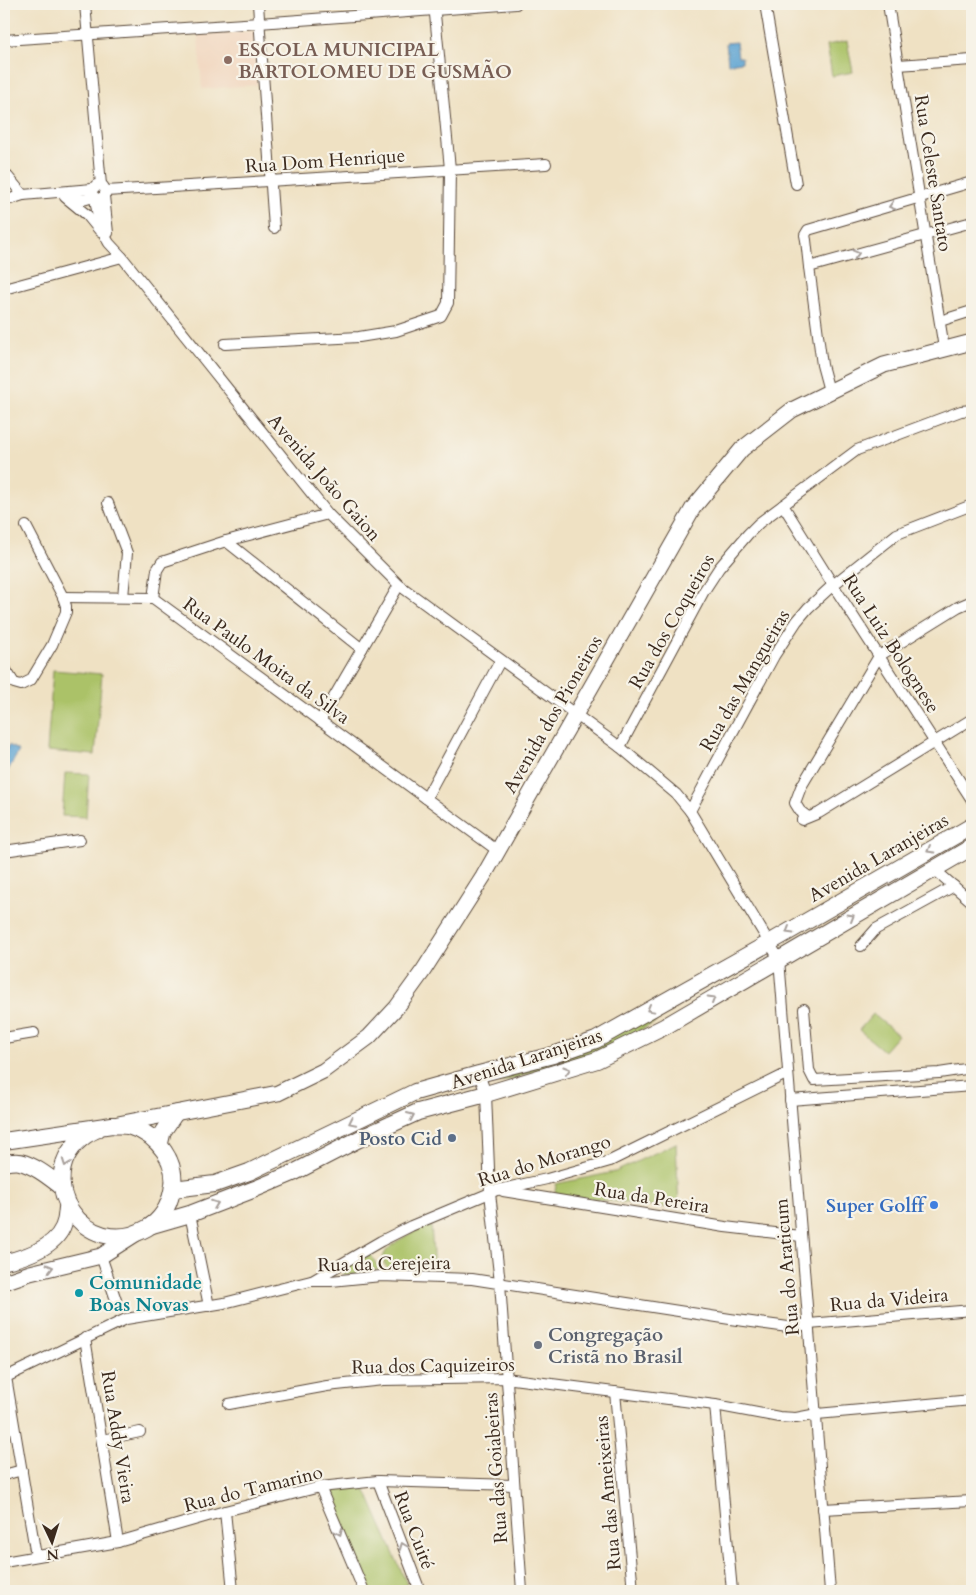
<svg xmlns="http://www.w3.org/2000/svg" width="976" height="1595" font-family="Cardo,serif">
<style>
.built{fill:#f1d5bd}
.green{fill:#abc268;stroke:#737643}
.water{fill:#5ba3d2;stroke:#4b6678}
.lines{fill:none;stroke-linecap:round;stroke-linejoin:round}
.street-casing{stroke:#564537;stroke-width:12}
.secondary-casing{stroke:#564537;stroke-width:17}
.primary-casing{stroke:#564537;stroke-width:18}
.street{stroke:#fff;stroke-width:10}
.secondary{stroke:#fff;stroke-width:15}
.primary{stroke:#fff;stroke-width:16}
.oneway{stroke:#a79f9a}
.education-dot{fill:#8d6e63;stroke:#f7f3e8;stroke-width:2}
.service-dot{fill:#5c6f8a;stroke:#f7f3e8;stroke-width:2}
.shop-dot{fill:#3f7fe0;stroke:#f7f3e8;stroke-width:2}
.culture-dot{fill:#0f9aa8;stroke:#f7f3e8;stroke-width:2}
.worship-dot{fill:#6b7280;stroke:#f7f3e8;stroke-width:2}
.labels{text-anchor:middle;stroke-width:4.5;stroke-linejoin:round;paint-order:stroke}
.education-label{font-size:19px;font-weight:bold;fill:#785e54;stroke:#f7f3e8;text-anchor:start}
.street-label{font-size:19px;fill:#3b2a1e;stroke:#f7f3e8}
.service-label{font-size:19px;font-weight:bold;fill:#4e5e75;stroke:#f7f3e8;text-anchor:end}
.shop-label{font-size:19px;font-weight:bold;fill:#366cbe;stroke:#f7f3e8;text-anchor:end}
.culture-label{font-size:19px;font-weight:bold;fill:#0d838f;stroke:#f7f3e8;text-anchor:start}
.worship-label{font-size:19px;font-weight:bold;fill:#5b616d;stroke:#f7f3e8;text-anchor:start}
</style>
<rect width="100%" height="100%" fill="#f7f3e8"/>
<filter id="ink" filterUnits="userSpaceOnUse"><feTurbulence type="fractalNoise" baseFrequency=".02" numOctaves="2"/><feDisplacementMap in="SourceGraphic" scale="10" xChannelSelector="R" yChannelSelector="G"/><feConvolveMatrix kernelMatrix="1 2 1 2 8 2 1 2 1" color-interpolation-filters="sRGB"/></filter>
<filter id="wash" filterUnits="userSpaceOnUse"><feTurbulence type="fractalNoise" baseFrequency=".0096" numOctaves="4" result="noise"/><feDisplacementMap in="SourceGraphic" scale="20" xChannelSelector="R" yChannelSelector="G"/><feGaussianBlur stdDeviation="1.12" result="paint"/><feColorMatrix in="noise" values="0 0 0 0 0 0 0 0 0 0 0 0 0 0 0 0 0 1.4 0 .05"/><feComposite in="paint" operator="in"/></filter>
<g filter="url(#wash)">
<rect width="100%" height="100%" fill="#efe1c3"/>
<polygon class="built" points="254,31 257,85 202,89 198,35"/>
<g class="green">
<polygon points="847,41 853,72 832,76 827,45"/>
<polygon points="53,670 102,674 95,755 47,751"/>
<polygon points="65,773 89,774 86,817 62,816"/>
<polygon points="873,1014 898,1035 884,1051 859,1030"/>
<polygon points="650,1015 656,1022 605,1049 516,1078 499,1082 494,1075"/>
<polygon points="676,1143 679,1209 558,1195 555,1192 556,1184 560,1183 615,1172"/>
<path d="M431,1223L434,1270L389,1269C387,1267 385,1266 384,1263C376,1247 420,1229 431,1223Z"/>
<polygon points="370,1253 379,1269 354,1275 344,1274 342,1271 347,1264"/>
<polygon points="364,1488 367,1493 410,1591 371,1591 328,1498 330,1492 333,1489"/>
</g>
<g class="water">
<polygon points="736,42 738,57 742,57 742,62 728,64 726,43"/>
<polygon points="9,745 19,751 7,772 4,770 4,754"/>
</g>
</g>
<g filter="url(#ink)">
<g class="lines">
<defs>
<g id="street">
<polyline points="85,4 101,185"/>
<polyline points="258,4 274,228"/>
<polyline points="765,4 796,184"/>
<polyline points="888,4 944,348"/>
<polyline points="4,40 259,23 516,4"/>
<polyline points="898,65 972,60"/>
<polyline points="4,172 23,195"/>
<polyline points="106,191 546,164"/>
<polyline points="104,196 108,233"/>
<polyline points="65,197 87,215 100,231"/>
<polyline points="67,197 83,200 94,197"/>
<polyline points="95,198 100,199 104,196 106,191 103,186 96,185 91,192 95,198 98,217 105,236 109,243 122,257 328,514 399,585 620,747 676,794 690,811 779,959 830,1591"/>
<polyline points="4,201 23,195 92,189"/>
<polyline points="809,267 972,222"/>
<polyline points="4,289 122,257"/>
<polyline points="940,321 972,311"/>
<polyline points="225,344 359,337 396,331 441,316 448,303 450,169 434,4"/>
<polyline points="829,391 822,365 809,267 806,240 805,235 808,230 972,182"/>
<polyline points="108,503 127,553 123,597"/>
<polyline points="783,505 833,585 972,800"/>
<polyline points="226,541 362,649"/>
<polyline points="63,597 153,598 498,851"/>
<polyline points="153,598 157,570 162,562 226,541 328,514"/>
<polyline points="4,667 14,683 21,685 31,680 52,645 66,612 66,606 63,597 26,526"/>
<polyline points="320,721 399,585"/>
<polyline points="620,747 704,591 719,568 748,534 759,523 857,450 961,411 972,410"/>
<polyline points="426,798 500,661"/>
<polyline points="690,811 774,656 797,621 808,608 833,585 897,534 972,505"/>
<polyline points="808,817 800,811 795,803 801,787 879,656 958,607 972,601"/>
<polyline points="802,820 819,813 972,719"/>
<polyline points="4,851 80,840"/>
<polyline points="934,869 972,902"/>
<polyline points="861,946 876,929 954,886"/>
<polyline points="804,1009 809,1070 814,1080 939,1073 972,1068"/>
<polyline points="4,1038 34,1033"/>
<polyline points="479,1074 486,1094 490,1193 500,1283 522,1591"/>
<polyline points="790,1100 972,1086"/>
<polyline points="503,1191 725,1227 801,1236"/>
<polyline points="190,1214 209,1306"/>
<polyline points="101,1256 116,1300"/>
<polyline points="312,1281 381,1241 411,1226 497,1190 547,1179 610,1161 788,1073"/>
<polyline points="85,1338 118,1542"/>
<polyline points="6,1377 36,1556"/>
<polyline points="4,1378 126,1319 224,1303 311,1281 331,1281 381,1276 472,1279 730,1319 788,1327 809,1324 972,1310"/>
<polyline points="615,1392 633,1591"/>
<polyline points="229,1404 327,1386 383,1380 505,1378 715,1405 779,1417 796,1418 817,1414 972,1400"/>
<polyline points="715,1405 732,1591"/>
<polyline points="102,1440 140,1432"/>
<polyline points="4,1475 22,1470"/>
<polyline points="378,1481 420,1591"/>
<polyline points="320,1487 364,1591"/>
<polyline points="823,1509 972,1501"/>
<polyline points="225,1511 233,1591"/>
<polyline points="4,1562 118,1542 225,1511 320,1487 378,1481 514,1485"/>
</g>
<g id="secondary">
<polyline points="118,1124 278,1093 323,1071 369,1037 397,1007 423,971 483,877 693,508 742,449 792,410 884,365 972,342"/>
<polyline points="160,1145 163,1132 176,1113"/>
<path d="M4,1262C26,1257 60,1246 65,1220C66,1215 66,1210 67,1205"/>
<polyline points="4,1282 30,1273 101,1256 137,1233"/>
</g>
<g id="primary">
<path d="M4,1141L112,1125C119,1126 126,1125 131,1127C158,1135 179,1163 172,1191C169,1206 161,1220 147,1228C85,1264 28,1177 85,1136C89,1133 94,1131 98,1129"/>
<path d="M4,1163C9,1162 15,1161 20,1162C36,1166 50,1178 62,1187"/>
<polyline points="173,1189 215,1184 249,1172 415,1092 479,1074 553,1055 596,1040 769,943 972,826"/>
<polyline points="152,1225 190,1214 255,1189 293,1173 359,1139 418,1112 486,1094 597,1060 664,1027 972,847"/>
</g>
</defs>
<use href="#street" class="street-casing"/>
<use href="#secondary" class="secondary-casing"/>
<use href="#primary" class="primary-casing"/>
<use href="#street" class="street"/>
<use href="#secondary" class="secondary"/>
<use href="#primary" class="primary"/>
</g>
<defs><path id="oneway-chevron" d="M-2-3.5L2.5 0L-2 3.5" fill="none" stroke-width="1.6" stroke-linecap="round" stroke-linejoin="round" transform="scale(1.25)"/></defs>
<g class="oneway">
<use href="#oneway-chevron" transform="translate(892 206) rotate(164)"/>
<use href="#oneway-chevron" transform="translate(856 254) rotate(-15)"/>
<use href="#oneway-chevron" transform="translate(930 850) rotate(150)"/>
<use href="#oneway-chevron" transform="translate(851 917) rotate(-30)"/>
<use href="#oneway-chevron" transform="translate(789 931) rotate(150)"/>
<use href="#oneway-chevron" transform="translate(712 999) rotate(-30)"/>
<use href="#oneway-chevron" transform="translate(650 1009) rotate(151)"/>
<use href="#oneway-chevron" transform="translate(567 1070) rotate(-17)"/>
<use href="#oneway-chevron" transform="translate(411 1116) rotate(-24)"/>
<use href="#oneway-chevron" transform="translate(352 1122) rotate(154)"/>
<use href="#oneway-chevron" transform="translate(66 1163) rotate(110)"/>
<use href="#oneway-chevron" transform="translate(215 1204) rotate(-21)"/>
<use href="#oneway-chevron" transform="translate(50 1268) rotate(-14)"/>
<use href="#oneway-chevron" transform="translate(339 1532) rotate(67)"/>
<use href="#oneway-chevron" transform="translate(403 1546) rotate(-111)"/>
</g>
</g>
<circle class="education-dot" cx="228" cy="60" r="5"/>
<circle class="service-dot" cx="452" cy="1138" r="5"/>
<circle class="shop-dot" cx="934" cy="1205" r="5"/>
<circle class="culture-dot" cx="79" cy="1293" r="5"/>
<circle class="worship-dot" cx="538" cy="1345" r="5"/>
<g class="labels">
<g class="education-label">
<text x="238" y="56">ESCOLA MUNICIPAL<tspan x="238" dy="22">BARTOLOMEU DE GUSMÃO</tspan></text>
</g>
<g class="street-label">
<text transform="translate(325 160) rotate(-4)" y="7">Rua Dom Henrique</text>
<text transform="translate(934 173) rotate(81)" y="7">Rua Celeste Santato</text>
<text transform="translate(325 477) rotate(49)" y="7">Avenida João Gaion</text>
<text transform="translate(671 621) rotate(-60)" y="7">Rua dos Coqueiros</text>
<text transform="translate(892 643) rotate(57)" y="7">Rua Luiz Bolognese</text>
<text transform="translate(267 660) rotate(36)" y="7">Rua Paulo Moita da Silva</text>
<text transform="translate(744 680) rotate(-60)" y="7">Rua das Mangueiras</text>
<text transform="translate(552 714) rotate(-60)" y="7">Avenida dos Pioneiros</text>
<text transform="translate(878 857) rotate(-30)" y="7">Avenida Laranjeiras</text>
<text transform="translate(526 1058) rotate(-18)" y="7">Avenida Laranjeiras</text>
<text transform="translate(544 1160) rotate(-17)" y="7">Rua do Morango</text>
<text transform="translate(652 1197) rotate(9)" y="7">Rua da Pereira</text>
<text transform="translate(384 1263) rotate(-1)" y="7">Rua da Cerejeira</text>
<text transform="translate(786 1267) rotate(-95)" y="7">Rua do Araticum</text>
<text transform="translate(889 1299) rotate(-5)" y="7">Rua da Videira</text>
<text transform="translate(433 1365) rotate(-1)" y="7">Rua dos Caquizeiros</text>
<text transform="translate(119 1437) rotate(81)" y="7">Rua Addy Vieira</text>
<text transform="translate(495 1468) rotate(-94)" y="7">Rua das Goiabeiras</text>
<text transform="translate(253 1488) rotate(-14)" y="7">Rua do Tamarino</text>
<text transform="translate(607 1493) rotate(-95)" y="7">Rua das Ameixeiras</text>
<text transform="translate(415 1530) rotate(69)" y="7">Rua Cuité</text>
</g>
<g class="service-label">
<text x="442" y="1145">Posto Cid</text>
</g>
<g class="shop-label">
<text x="924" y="1212">Super Golff</text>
</g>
<g class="culture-label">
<text x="89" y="1289">Comunidade<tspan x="89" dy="22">Boas Novas</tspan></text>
</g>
<g class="worship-label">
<text x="548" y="1341">Congregação<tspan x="548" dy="22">Cristã no Brasil</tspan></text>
</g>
</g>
<rect width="976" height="1595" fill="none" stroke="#f7f3e8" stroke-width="20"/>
<g transform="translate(52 1542) rotate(176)" stroke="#f7f3e8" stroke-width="4" paint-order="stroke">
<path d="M0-4L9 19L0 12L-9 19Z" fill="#3b2a1e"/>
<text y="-8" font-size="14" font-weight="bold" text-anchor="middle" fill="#3b2a1e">N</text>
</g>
</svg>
